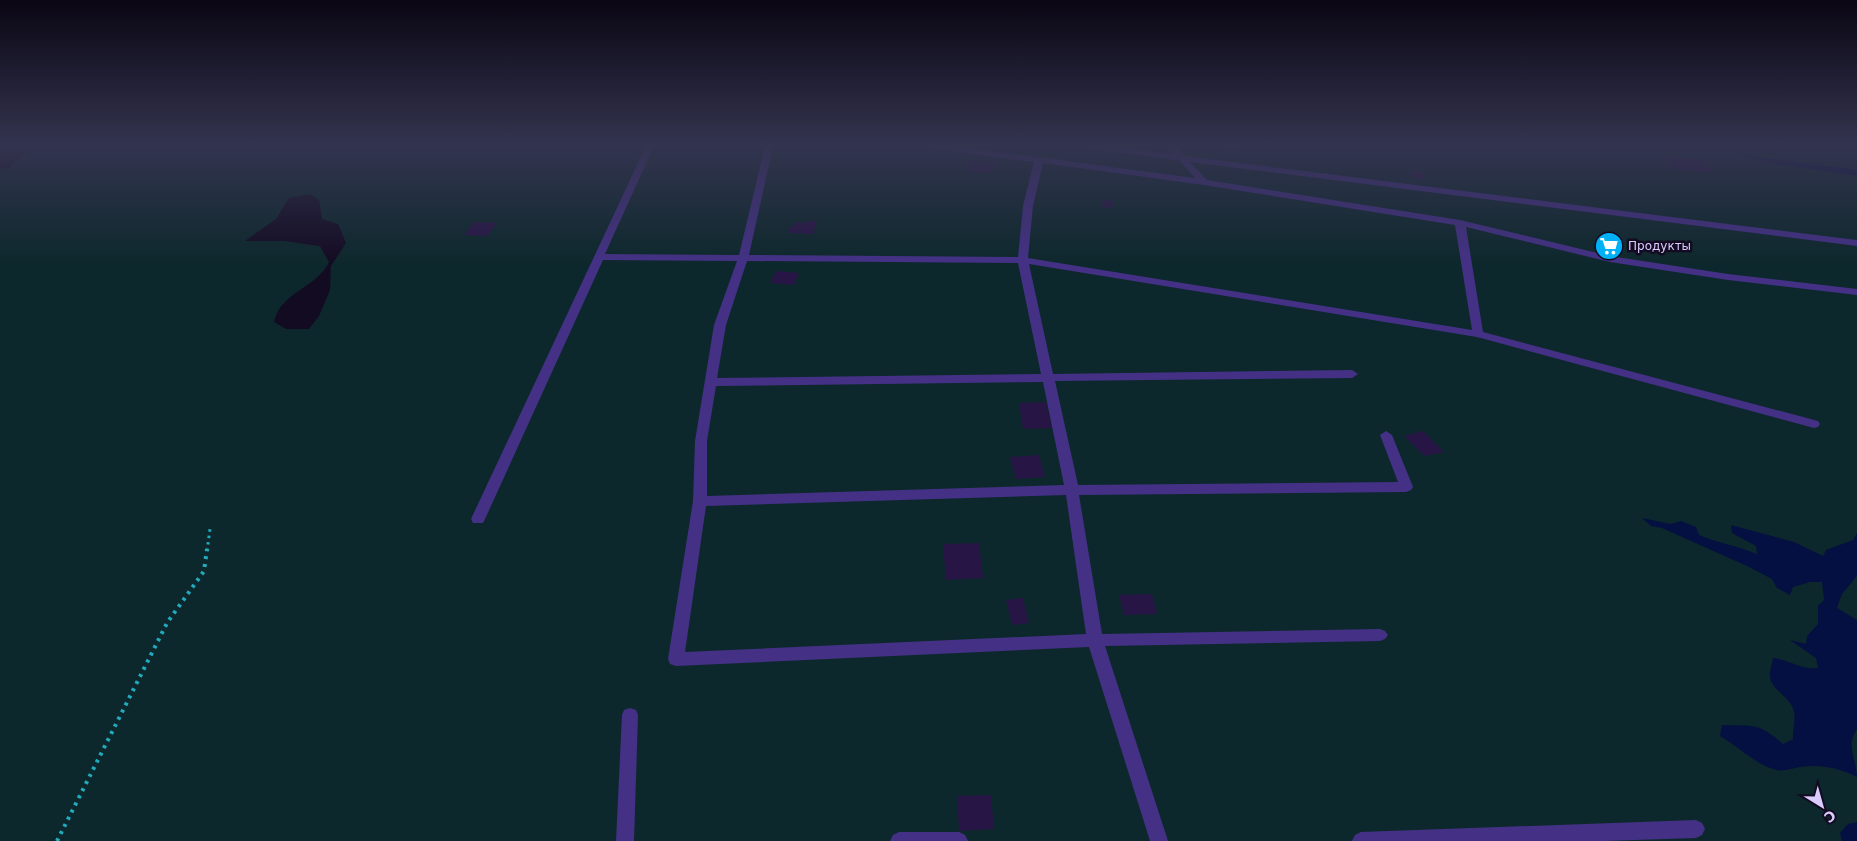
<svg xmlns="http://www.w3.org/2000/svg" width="1857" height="841" font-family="'DejaVu Sans',sans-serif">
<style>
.green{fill:#0d282c;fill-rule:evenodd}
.water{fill:#040f42}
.building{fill:#271545}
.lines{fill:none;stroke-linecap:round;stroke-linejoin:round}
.path-far1{stroke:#22aabd;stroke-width:3;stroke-dasharray:2.5 4;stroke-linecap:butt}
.path{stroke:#22aabd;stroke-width:4;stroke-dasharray:3 5;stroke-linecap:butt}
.minor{fill:#443186;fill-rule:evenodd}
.labels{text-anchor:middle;stroke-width:5;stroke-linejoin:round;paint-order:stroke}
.poi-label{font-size:12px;fill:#dbccff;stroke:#130b22;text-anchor:start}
</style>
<rect width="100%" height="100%" fill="#130b22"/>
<path class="green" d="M33,146H1857V841H0V168L8,169ZM310,194L319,200L322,219L338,224L346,243L331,266L330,290L319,316L309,329H286L274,322C280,292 317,288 329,262L320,246L284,241H245L276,219L289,198Z"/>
<g class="water">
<polygon points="1737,154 1857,170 1857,176 1764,162"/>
<path d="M1642,518L1671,524L1681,521L1696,527L1699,535C1718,543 1738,546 1757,554L1756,546L1732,533L1731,525L1794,542L1823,556L1826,550L1853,540L1857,533V576L1842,594L1837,608L1857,620V729C1845,745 1857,761 1857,777C1839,768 1821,764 1800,767C1793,768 1784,772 1777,770C1757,766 1738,746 1720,736L1722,725C1753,726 1758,722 1783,744L1793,739C1792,728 1797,719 1793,708C1788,696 1772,690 1770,677C1769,673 1772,664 1773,658C1791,660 1800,670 1818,668L1816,658L1790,640L1806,644L1807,636L1818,624V606L1824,600L1822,582H1810L1793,587L1790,595L1777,588L1772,579L1747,566L1662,528L1651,526Z"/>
<polygon points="1857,822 1857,841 1842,841 1840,833 1848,824"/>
</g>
<g class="building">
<polygon points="1223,146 1242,146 1241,152 1222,150"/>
<polygon points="1664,156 1705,160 1713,173 1671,169"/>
<polygon points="973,160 996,164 990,174 967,170"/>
<polygon points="1410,170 1423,172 1425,180 1411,178"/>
<polygon points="1103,200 1114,201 1111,208 1101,207"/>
<polygon points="806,221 817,221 813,234 788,233 791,226 794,226 796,222 805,223"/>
<polygon points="474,222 497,223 487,236 464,235"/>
<polygon points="776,271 799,273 794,285 770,283"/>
<polygon points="1046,402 1052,428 1023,429 1019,403"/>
<polygon points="1423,431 1444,452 1424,456 1404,436"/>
<polygon points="1039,455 1045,477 1016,479 1010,457"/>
<polygon points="979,543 983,578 946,580 943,544"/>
<polygon points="1152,594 1157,614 1124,615 1119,595"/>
<polygon points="1023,598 1029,623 1012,625 1006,600"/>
<polygon points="991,795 994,829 959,831 957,796"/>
</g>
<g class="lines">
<polyline class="path-far1" points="207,551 210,529"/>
<polyline class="path" points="57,841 167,623 204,571 207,549"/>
<g class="minor">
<path d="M646,146H654L605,254L739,255L765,146H773L749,255L1018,257L1023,206L1034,162L932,149L928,146H954L1195,178L1179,160L1089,149L1085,146H1112L1174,154L1167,146H1176L1185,156L1857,240V246L1190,162L1207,180L1460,220L1610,256L1728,274L1857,289V295L1728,280L1610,262L1466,227L1483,332L1818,421L1820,424L1818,427L1814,428L1477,337L1029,264L1053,374L1352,370L1358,374L1352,378L1055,381L1078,485L1398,482L1380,435L1386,431L1392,435L1413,487L1411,490L1406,492L1079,495L1102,634L1380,629L1385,631L1388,635L1385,639L1380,641L1105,646L1168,841H1150L1089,647L676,666L670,664L668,659L693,501L695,441L714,325L737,261L603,260L485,519L483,523H473L471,519ZM1043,163L1204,185L1455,225L1472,330L1028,258L1033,206ZM747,261L1018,263L1041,374L717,378L726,325ZM1043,382L1064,485L707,496V441L716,386ZM1066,495L1086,634L685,652L706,506Z"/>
<polygon points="630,708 636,710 638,715 634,841 616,841 622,715 624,710"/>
<polygon points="1696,820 1702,823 1705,829 1702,835 1696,838 1604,841 1352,841 1355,835 1361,832"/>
<polygon points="899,832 959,832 965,835 968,841 890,841 893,835"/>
</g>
</g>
<linearGradient id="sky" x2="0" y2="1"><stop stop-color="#0a0613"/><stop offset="0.55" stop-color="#33344f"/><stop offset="1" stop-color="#33344f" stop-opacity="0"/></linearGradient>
<rect width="1857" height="264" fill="url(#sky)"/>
<defs>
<symbol id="supermarket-disc" viewBox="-11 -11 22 22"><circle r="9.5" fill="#00b1f7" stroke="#130b22"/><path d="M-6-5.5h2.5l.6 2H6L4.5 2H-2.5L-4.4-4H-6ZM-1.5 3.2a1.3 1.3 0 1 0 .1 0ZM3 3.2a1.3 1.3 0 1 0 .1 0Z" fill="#fff"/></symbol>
</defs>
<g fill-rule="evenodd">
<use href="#supermarket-disc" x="1593" y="230" width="32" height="32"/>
</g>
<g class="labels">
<g class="poi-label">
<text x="1628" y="250">Продукты</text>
</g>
</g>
<g transform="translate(1822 806) rotate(143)" stroke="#130b22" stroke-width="4" paint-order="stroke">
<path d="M0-4L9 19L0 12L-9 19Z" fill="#dbccff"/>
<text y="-8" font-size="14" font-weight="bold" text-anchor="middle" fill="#dbccff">С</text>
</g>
</svg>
